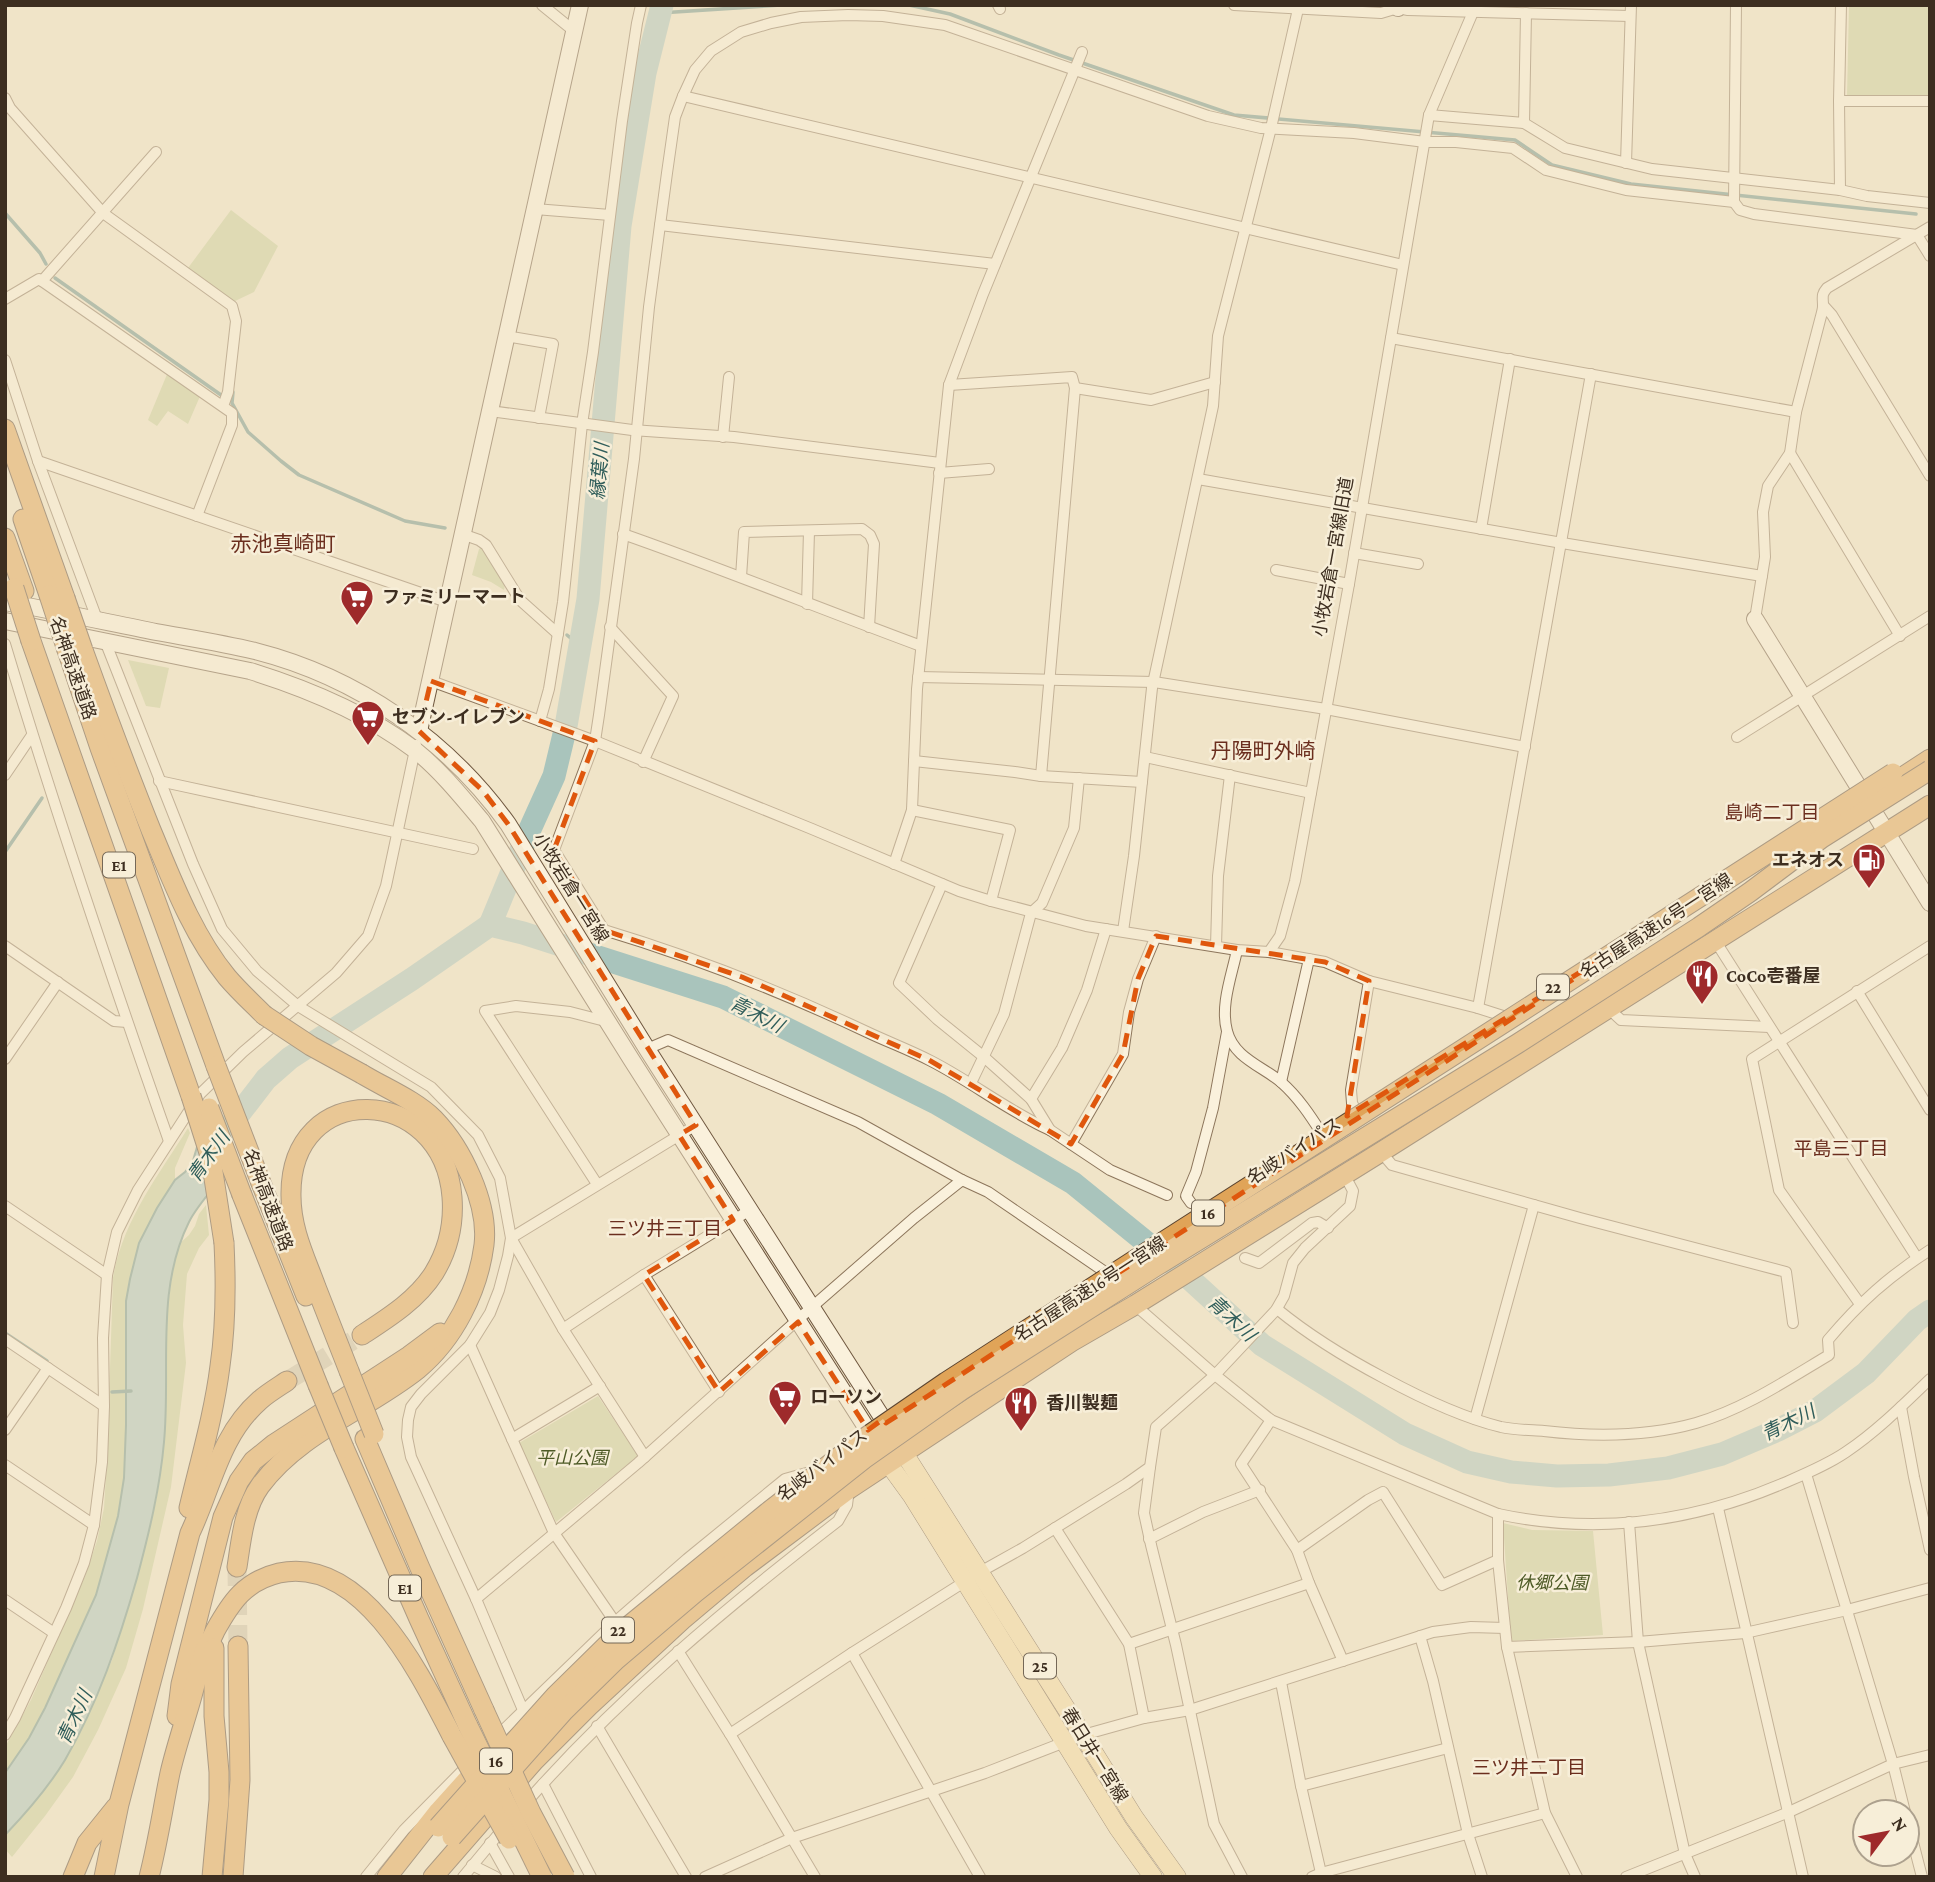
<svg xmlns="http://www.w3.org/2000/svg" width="1935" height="1882" font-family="'Crimson Pro','Noto Sans JP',serif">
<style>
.green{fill:#c9cf9b}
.water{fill:#a9c4bc;stroke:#6f938a;stroke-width:2}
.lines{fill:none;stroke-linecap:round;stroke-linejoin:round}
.stream{stroke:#6f938a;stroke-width:3.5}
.river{stroke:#a9c4bc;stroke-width:23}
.highway-tunnel{stroke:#ccc0a6;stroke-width:19;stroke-dasharray:19 10;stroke-linecap:butt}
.street-casing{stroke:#8d765c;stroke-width:12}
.secondary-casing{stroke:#6f573f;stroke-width:18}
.primary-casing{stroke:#5b4430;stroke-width:19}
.highway-casing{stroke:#5b4430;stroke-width:21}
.street{stroke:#faf1dc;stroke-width:10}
.secondary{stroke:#faf1dc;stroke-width:16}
.primary{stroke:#f3d9a0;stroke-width:18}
.highway{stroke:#e0a458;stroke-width:19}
.highway-bridge-casing{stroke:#5b4430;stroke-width:21;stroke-linecap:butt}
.highway-bridge{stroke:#e0a458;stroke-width:19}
.marked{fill:none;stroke:#df570d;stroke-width:5;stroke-dasharray:14 9;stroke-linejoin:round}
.labels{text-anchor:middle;stroke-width:5;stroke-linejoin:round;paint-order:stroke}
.shield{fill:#f7eed8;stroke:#756857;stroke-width:2}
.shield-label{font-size:16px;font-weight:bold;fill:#3d2e20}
.street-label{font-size:18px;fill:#3d2e20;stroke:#f7eed8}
.poi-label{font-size:18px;font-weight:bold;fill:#3d2e20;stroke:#f7eed8;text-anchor:start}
.park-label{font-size:18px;font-style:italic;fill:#4d5a26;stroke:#f7eed8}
.water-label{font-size:19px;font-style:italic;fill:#2f5d5a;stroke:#f7eed8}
.neighbourhood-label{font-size:19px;fill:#6b2e1e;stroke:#f7eed8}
.quarter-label{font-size:21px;fill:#6b2e1e;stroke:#f7eed8}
</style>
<rect width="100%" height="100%" fill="#f0e4c8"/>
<g class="green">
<polygon points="1930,5 1930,95 1847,96 1849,6"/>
<polygon points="231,210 278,246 254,292 233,302 188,268"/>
<polygon points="168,372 201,394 188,424 168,411 157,426 148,420"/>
<polygon points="482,546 505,585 504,590 491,582 472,575 479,549"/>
<polygon points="128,660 169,668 160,708 146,706"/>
<path d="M188,1128L190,1133L175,1168V1180L157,1208L139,1243L130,1279L126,1301V1425L124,1478L118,1516L106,1565L96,1595L45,1708L29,1738L5,1773V1747L31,1700L85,1576L97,1541L104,1508L107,1459L113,1278C122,1222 158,1176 188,1128Z"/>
<polygon points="206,1205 209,1235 199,1248 187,1274 183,1325 186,1363 171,1487 143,1609 126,1668 98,1730 73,1777 45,1816 12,1857 5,1849 5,1835 47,1787 64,1761 80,1730 112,1660 141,1564 157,1496 164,1441 167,1313 172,1274 179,1244 189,1235 195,1226 199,1214"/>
<polygon points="598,1396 638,1456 556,1522 519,1443"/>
<polygon points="1503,1523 1532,1530 1593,1531 1603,1635 1511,1641"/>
</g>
<path class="water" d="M200,1137L227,1171C215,1187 198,1204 189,1222C155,1290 171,1369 164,1442C160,1488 149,1533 137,1578C119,1641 98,1703 65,1760C48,1788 27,1812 5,1835V1773L29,1738L45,1708L96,1595L118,1516L124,1478L126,1425V1301L130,1279L139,1243L157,1208L175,1180L185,1172L192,1164Z"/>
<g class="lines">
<g class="stream">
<polyline points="909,5 950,14 1059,55 1234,115 1515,140 1552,165 1631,184 1916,214"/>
<polyline points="660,13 781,5"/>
<polyline points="5,213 40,253 46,264"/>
<polyline points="55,278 221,395"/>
<polyline points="233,392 232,403 248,432 281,461 299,475 405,521 445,528"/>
<polyline points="567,635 580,646"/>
<polyline points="5,852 42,798"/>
<polyline points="5,1333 47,1361"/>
<polyline points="112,1392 131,1391"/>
</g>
<g class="river">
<polyline points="490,925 526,838 554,776 566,726 588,599 620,226 645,73 662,5"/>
<polyline points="209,1153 266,1079 290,1058 412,979 490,925 523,933 723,997 938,1104 1073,1183 1179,1269 1262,1345 1405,1434 1467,1462 1511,1472 1557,1476 1609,1475 1668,1468 1722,1454 1778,1430 1815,1411 1866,1373 1917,1320 1930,1311"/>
</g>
<g class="highway-tunnel">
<polyline points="287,1381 362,1335"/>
<polyline points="237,1567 238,1646"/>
</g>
<defs>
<g id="street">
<polyline points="542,5 574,31"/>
<polyline points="998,5 1000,9"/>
<polyline points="1234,5 1381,13 1398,8 1408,10 1630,16"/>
<polyline points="1736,5 1734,202 1740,210 1754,214 1917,235"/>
<polyline points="683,96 1403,265"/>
<polyline points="5,98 10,108 103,213 232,306 236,321 228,392 223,406"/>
<polyline points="1839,101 1930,101"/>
<polyline points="1429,115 1524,123 1565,148 1652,169 1840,190 1867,196 1930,203"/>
<polyline points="1524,123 1526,13"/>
<polyline points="1626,163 1631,5"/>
<polyline points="1840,190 1839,101 1841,5"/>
<polyline points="535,209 610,215"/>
<polyline points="660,225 995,264"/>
<polyline points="1917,235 1930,256"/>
<polyline points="42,281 156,152"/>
<polyline points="5,299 39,279 232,413 232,425 197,516"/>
<polyline points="1823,305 1832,315 1930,476"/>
<polyline points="506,336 553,344 539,418"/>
<path d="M1391,338C1526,362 1661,388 1796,412"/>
<polyline points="5,360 38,461 97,619"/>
<polyline points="949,385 1072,377 1075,388 1041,776"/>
<polyline points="1075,388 1151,400 1215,382"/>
<polyline points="490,411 632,430 734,437 940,463"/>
<polyline points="723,437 729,377"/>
<polyline points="1790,453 1900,636"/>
<polyline points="38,461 447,602"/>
<polyline points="939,473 989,469"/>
<polyline points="1198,479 1562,543 1762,576"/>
<polyline points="1481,529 1510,359"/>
<polyline points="462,534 479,540 486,545 520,600 558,634"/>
<path d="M623,534C723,569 821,609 921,646"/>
<polyline points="1354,553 1418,564"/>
<polyline points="1276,570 1349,584"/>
<polyline points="741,577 744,532 862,529 870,535 874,544 869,627"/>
<polyline points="807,604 809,531"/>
<path d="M1755,619L1765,557L1763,512L1768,486L1790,453L1796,412L1820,320C1821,316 1823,310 1823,306C1823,297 1821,295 1827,288L1930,227"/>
<polyline points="610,627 673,696 643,762"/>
<polyline points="105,641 193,864 222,929 257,971 298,1006 431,1087 478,1135 500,1178 511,1238 508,1256 499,1290 490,1313 470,1345 421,1394 411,1407 408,1420 407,1437 411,1457 476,1599 523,1710"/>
<path d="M5,644C55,811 111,976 169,1141"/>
<polyline points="918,677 1154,682 1326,709 1525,747"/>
<polyline points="431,681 595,741 812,829 959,891 991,901 1086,926 1237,950 1269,952 1325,962 1369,981 1478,1008 1503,1016"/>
<polyline points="540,721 549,689 563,602 582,424 593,352 622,121 637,23 641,5"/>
<polyline points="1737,737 1930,616"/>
<polyline points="1145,757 1311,793"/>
<polyline points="914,761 1015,772 1041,776 1142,782"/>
<polyline points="5,775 32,735"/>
<polyline points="159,781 473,849"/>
<polyline points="912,810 1010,830 991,901"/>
<polyline points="894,864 912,810 917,689 949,385 983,294 1082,52"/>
<polyline points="942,884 899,983 937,1019 984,1057 1031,1099 1050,1130 1110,1170 1167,1195"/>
<polyline points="1123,931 1134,856 1152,688 1213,406 1218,336 1271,128 1298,9"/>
<polyline points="1716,942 1917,1258"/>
<polyline points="5,946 114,1021 127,1022"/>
<polyline points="1216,946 1218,876 1230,775"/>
<path d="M1237,950C1232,975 1220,1005 1227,1031C1234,1058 1262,1066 1281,1082C1298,1097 1310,1115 1322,1134"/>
<polyline points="1269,952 1280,936 1295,881 1349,584 1429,115 1476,5"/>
<polyline points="1857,991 1930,1110"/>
<polyline points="1478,1008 1591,374"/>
<polyline points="1608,1008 1621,1020 1769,1027"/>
<polyline points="647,1049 668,1040 858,1122 962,1180"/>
<polyline points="5,1059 58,982"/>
<polyline points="1281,1082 1309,959"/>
<polyline points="971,1083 1004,1014 1031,913 1042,903 1074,828 1079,778"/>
<polyline points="1031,1099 1062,1048 1087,990 1106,929"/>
<polyline points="1356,1111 1352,1103 1351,1090 1369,981"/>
<path d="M1050,1130C1008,1111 972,1082 931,1061C910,1050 888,1042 867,1032C782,992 694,957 604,930L554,850L595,741L599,715L634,459L649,307L667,173L675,117L683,96L695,70L711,51L741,32L771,23L801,17L848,15L883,16L945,25L1208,116L1261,128L1354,133L1425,142H1456L1513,148L1546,170L1626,190L1734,202"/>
<polyline points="1071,1144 1123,1054 1129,1012 1138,979 1156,936"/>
<polyline points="1381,1152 1392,1165 1580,1218 1786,1272 1793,1323"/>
<polyline points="597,1184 485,1011 516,1006 570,1012 609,1022"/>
<polyline points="1191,1203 1186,1196 1196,1172 1213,1108 1227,1032"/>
<polyline points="5,1206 107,1275"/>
<polyline points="511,1238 563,1329 645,1457"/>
<polyline points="511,1238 696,1125"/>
<polyline points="1245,1258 1259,1263 1312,1223 1318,1222 1328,1228"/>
<polyline points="644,1275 719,1392"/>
<polyline points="1860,1304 1779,1190 1752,1059 1930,946"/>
<path d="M1135,1305L1215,1375L1271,1420L1498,1514C1596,1535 1693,1522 1784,1483C1805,1474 1827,1465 1846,1452C1877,1431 1903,1405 1930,1379"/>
<path d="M1277,1309C1310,1336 1346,1358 1384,1378C1421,1398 1460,1417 1501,1427C1515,1430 1530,1430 1544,1431C1595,1437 1646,1437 1696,1423C1744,1409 1787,1380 1829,1355L1828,1340C1859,1303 1889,1276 1930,1250"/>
<polyline points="563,1329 644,1275 750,1210"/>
<polyline points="5,1339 104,1406"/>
<polyline points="470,1345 554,1533 615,1622"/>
<polyline points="1901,1407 1914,1477 1930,1550"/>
<polyline points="1475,1419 1534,1205"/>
<polyline points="1271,1420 1241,1464 1297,1550 1309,1583 1343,1661"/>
<polyline points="5,1430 48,1368"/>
<polyline points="512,1439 600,1386"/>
<polyline points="5,1465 94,1525"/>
<polyline points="1150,1467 1144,1513 1151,1545 1176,1645 1214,1824 1242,1877"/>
<polyline points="1806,1474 1893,1764 1905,1812"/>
<polyline points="1718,1508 1803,1877"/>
<polyline points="1498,1514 1498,1560 1507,1647 1545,1813 1577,1877"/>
<polyline points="1629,1522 1638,1642 1685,1854 1695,1877"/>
<polyline points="1055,1528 1129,1644 1144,1718"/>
<polyline points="1149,1539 1203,1512 1260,1490"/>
<polyline points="1297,1550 1368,1500 1383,1492 1442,1585 1498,1560"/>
<polyline points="476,1599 638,1463 812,1307 914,1218 962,1180 988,1192 1105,1272"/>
<polyline points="5,1600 54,1633"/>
<polyline points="1420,1636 1433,1681 1468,1834 1482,1877"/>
<polyline points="1129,1644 1309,1583"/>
<polyline points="1507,1647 1638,1642 1745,1633 1847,1610 1930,1588"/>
<polyline points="678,1651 730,1734 815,1877"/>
<polyline points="852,1653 980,1877"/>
<polyline points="1281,1682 1301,1786 1321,1873 1324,1877"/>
<polyline points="597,1726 686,1877"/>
<polyline points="730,1734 852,1653 980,1572 1023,1548 1126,1484 1150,1467 1156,1427 1215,1375 1276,1310 1284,1296 1293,1263 1305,1248 1350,1206 1353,1191 1344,1174"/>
<polyline points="5,1735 15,1718 66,1608 84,1563 94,1525 102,1462 104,1406 103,1338 107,1275 117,1232 138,1190 200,1094 243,1052 336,973 368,936 386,886 416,745"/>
<polyline points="494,1739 615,1622 687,1559 785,1479 810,1472"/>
<polyline points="543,1784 591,1877"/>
<polyline points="1301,1786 1448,1748"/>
<path d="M524,1805C619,1697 724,1609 838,1521L847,1505L849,1489"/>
<polyline points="1907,1819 1922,1877"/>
<polyline points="490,1843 509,1877"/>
<polyline points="472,1865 496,1877"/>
<polyline points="366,1877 404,1830 470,1763"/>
<polyline points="463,1877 506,1825"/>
<polyline points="705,1877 792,1838 985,1773 1083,1735 1144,1718 1190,1710 1433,1632 1471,1627 1505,1628"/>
<polyline points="1312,1877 1321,1873 1545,1813"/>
<polyline points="1626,1877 1789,1812 1893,1764 1930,1755"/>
</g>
<g id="secondary">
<polyline points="1394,5 1398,8"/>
<path d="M5,602C56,611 106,622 156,632C189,638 222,643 255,651C357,677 447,739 508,824L647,1049L892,1433"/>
<polyline points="1755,619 1930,903"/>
<path d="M5,621L250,671C308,689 366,713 415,750C440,770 461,796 482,821L631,1059L876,1443"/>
<polyline points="419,731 580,5"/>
</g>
<g id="primary">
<polyline points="904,1453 1083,1735 1134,1817 1177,1877"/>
<polyline points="888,1463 912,1496 1118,1828 1153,1877"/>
</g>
<g id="highway">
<polyline points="5,429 65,598"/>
<polyline points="23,519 49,595"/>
<polyline points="5,538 24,591"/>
<polyline points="31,641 191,1096"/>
<polyline points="67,650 100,748 216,1066"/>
<path d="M83,650C105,711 127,770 151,830C172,880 192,934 227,977C238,990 251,1002 264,1015"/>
<polyline points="1904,776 1930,759"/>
<polyline points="261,1183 306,1296"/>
<polyline points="242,1195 318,1385"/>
<path d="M349,1371C338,1343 327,1315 316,1287C305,1257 291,1229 291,1196C289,1078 443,1083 452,1197C454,1223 448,1250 434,1273C417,1300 388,1318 362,1335"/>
<polyline points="365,1439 420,1568 484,1710"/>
<polyline points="344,1448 419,1619 468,1726"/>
<path d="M189,1508C200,1461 214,1414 220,1366C226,1325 226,1284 224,1243"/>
<path d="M237,1567C241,1541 244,1508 260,1486C300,1432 367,1410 418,1369C454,1339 478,1291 484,1245C489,1204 462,1148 434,1119C415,1100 385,1088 362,1074"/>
<polyline points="177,1716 181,1684 223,1517 239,1481 253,1461 274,1444 409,1356 440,1333"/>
<polyline points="73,1877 87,1843 116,1807"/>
<path d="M104,1877L119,1804L190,1533C212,1487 219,1436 260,1400C268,1393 278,1387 287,1381"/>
<path d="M149,1877C158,1842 163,1807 170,1773C176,1747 185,1721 192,1696C196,1681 200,1665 205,1650C208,1644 212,1638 215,1631C231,1602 245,1581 279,1573C363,1555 421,1676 452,1736"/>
<polyline points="212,1877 219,1800 219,1772 214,1716 214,1648"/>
<polyline points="233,1877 240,1780 238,1646"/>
<polyline points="387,1877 439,1811 476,1770"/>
<polyline points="433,1877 534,1761 589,1706 682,1620 745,1567 849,1489 1071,1342 1135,1305 1381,1152 1930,805"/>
</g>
</defs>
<use href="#street" class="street-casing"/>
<use href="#secondary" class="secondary-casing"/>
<use href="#primary" class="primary-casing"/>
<use href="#highway" class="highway-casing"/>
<use href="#street" class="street"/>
<use href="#secondary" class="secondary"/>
<use href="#primary" class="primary"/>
<use href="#highway" class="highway"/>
<defs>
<g id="highway-bridge">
<polyline points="14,588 31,641"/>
<polyline points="49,595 67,650"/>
<polyline points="65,598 83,650"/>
<polyline points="264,1015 311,1046 362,1074"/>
<polyline points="216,1066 261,1183"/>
<polyline points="191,1096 211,1159 224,1243"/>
<polyline points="209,1108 242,1195"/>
<polyline points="349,1371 374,1434"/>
<polyline points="318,1385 344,1448"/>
<polyline points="484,1710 531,1813 565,1877"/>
<polyline points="468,1726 542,1877"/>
<polyline points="452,1736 509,1839"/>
<polyline points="438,1827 555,1696 615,1637 768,1512 853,1446 946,1382 1147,1252 1893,773"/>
<polyline points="452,1837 564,1711 616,1660 696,1592 864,1459 962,1390 1155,1267 1517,1044 1699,927 1750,892 1822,838 1930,770"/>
</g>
</defs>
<use href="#highway-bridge" class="highway-bridge-casing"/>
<use href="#highway-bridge" class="highway-bridge"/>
</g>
<path d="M0 0H1935V1882H0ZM431,681L595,741L554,850L604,930L742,977L929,1060L1071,1144L1123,1054L1138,979L1156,936L1325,962L1369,981L1347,1116L1660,923L886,1423L883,1419L868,1430L798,1322L719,1392L644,1275L733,1220L679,1135L696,1125L508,824L483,791L419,731Z" fill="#f0e4c8" fill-opacity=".55" fill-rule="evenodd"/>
<path class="marked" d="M431,681L595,741L554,850L604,930L742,977L929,1060L1071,1144L1123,1054L1138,979L1156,936L1325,962L1369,981L1347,1116L1660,923L886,1423L883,1419L868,1430L798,1322L719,1392L644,1275L733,1220L679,1135L696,1125L508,824L483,791L419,731Z"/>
<defs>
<symbol id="supermarket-pin" viewBox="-11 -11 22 30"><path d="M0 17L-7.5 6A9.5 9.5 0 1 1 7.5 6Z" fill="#9e2a2b" stroke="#f7eed8"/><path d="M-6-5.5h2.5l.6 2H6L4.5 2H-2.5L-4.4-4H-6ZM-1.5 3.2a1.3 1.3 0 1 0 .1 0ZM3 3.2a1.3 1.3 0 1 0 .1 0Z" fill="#fff"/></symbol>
<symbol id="fuel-pin" viewBox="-11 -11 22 30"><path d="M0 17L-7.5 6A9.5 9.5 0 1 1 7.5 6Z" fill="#9e2a2b" stroke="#f7eed8"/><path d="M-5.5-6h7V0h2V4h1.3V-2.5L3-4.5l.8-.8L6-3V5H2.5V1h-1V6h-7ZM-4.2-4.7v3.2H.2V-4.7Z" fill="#fff"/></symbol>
<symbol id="restaurant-pin" viewBox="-11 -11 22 30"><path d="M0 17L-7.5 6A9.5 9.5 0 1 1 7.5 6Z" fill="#9e2a2b" stroke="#f7eed8"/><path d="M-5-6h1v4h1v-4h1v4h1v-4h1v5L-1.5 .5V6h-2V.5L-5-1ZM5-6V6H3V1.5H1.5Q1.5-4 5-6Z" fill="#fff"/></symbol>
</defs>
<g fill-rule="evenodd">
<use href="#supermarket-pin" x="338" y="578" width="38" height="52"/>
<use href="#supermarket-pin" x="349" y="698" width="38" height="52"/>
<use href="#fuel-pin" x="1850" y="841" width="38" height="52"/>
<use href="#restaurant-pin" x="1683" y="957" width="38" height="52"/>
<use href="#supermarket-pin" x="766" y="1378" width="38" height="52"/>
<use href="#restaurant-pin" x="1002" y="1384" width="38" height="52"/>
</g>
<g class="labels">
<g class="shield">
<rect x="103" y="852.5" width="32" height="25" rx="5"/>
<rect x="1537" y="974.5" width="32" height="25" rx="5"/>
<rect x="1192" y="1200.5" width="32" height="25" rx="5"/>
<rect x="389" y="1575.5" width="32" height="25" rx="5"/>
<rect x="602" y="1617.5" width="32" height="25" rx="5"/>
<rect x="1024" y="1653.5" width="32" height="25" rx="5"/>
<rect x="480" y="1748.5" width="32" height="25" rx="5"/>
</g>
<g class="shield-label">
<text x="119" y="871">E1</text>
<text x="1553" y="993">22</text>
<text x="1208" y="1219">16</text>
<text x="405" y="1594">E1</text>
<text x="618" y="1636">22</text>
<text x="1040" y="1672">25</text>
<text x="496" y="1767">16</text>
</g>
<g class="street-label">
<text transform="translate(1333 557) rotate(-80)" y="6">小牧岩倉一宮線旧道</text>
<text transform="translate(73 668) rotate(71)" y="6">名神高速道路</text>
<text transform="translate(571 888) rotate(58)" y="6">小牧岩倉一宮線</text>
<text transform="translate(1656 926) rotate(-33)" y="6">名古屋高速16号一宮線</text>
<text transform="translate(1294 1151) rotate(-33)" y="6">名岐バイパス</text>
<text transform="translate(268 1200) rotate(69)" y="6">名神高速道路</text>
<text transform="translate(1090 1289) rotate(-33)" y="6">名古屋高速16号一宮線</text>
<text transform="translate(822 1465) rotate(-37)" y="6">名岐バイパス</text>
<text transform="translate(1095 1755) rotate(58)" y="6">春日井一宮線</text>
</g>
<g class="poi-label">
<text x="382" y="603">ファミリーマート</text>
<text x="392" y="723">セブン-イレブン</text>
<text x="1844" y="866" text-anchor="end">エネオス</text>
<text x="1726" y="982">CoCo壱番屋</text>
<text x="810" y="1403">ローソン</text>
<text x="1046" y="1409">香川製麺</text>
</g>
<g class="park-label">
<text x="572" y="1464">平山公園</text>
<text x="1552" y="1589">休郷公園</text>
</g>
<g class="water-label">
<text transform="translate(599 471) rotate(-85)" y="7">縁葉川</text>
<text transform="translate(757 1014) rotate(27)" y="7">青木川</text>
<text transform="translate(208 1156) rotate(-54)" y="7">青木川</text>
<text transform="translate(1232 1318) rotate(43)" y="7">青木川</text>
<text transform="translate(1788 1422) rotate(-26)" y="7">青木川</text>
<text transform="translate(74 1717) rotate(-65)" y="7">青木川</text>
</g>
<g class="neighbourhood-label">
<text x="1772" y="819">島崎二丁目</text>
<text x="1841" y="1155">平島三丁目</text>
<text x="665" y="1235">三ツ井三丁目</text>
<text x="1529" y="1774">三ツ井二丁目</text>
</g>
<g class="quarter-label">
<text x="283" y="551">赤池真崎町</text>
<text x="1263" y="758">丹陽町外崎</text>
</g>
</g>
<rect width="1935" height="1882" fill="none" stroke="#3d2e20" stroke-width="14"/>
<g transform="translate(1886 1833) rotate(58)"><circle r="33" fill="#f7eed8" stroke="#ada18e" stroke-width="2"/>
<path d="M0-5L12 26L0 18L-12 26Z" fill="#9e2a2b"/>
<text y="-10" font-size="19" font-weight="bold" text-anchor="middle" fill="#3d2e20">N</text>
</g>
</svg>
